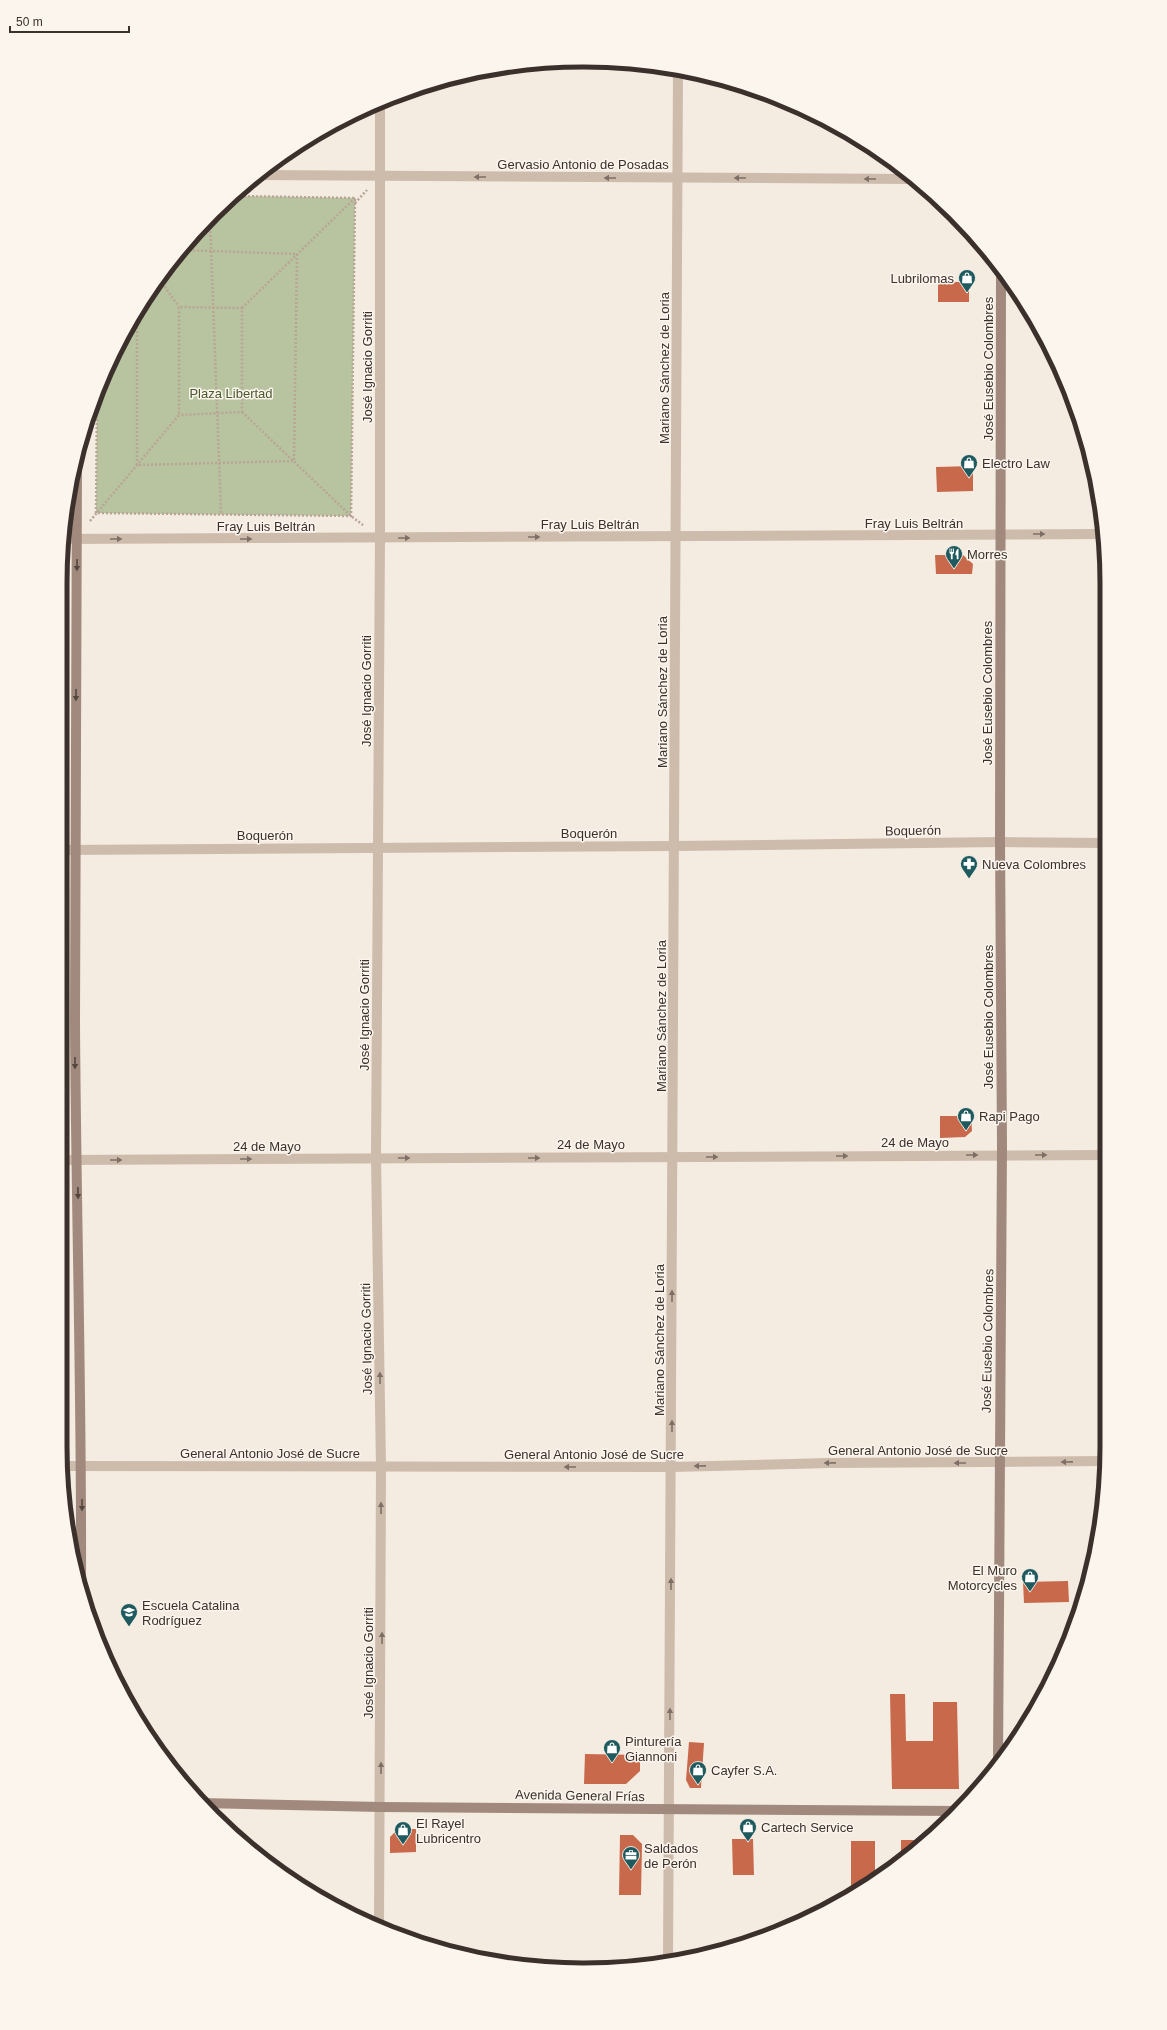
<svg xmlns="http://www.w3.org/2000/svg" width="1167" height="2030" font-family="Arial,sans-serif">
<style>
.green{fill:#b8c4a0}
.building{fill:#c8694b}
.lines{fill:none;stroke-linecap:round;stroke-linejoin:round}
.path{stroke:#b9a596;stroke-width:2.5;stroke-dasharray:2 2;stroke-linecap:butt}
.street{stroke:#cdbbac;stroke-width:10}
.secondary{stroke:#a18a7d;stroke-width:10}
.oneway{fill:#7d6f65}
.oneway2{fill:#544640}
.labels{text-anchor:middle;stroke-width:3;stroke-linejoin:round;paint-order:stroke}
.street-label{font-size:13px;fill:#3b302b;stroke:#fbf5ee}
.poi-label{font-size:13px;fill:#3b302b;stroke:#fbf5ee;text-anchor:start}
.park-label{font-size:13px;fill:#4a5a2e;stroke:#fbf5ee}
.rim{fill:none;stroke:#3b302b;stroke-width:5}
</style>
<rect width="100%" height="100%" fill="#f4ebe1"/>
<polygon class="green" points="235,196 355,198 351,516 96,513 97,395 130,322 190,238"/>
<g class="building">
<rect x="938" y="282" width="31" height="20"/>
<polygon points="973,466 973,491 937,492 936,467"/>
<polygon points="935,555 963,555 973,564 972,574 936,574"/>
<polygon points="940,1116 971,1116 972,1131 965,1137 940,1138"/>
<polygon points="1068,1581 1069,1602 1024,1603 1023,1582"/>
<polygon points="890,1694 905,1694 906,1741 933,1741 933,1702 957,1702 959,1789 892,1789"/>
<polygon points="689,1742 704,1743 701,1788 690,1788 686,1780"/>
<polygon points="585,1754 640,1755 640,1771 626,1784 584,1784"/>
<polygon points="398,1829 416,1829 416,1852 390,1853 390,1837"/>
<polygon points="620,1835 633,1835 642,1844 641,1895 619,1895"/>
<polygon points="732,1839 753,1839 754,1875 733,1875"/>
<polygon points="901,1840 929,1840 901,1860"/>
<polygon points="851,1841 875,1841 875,1878 851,1896"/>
</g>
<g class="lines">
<g class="path">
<polyline points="355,203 367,190"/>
<polyline points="210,219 221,514"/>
<polyline points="160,280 179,307"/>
<polyline points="242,308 355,198"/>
<polyline points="137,311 137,465 294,461 297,254 182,250"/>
<polyline points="97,395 96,513 351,516 355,198 235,196"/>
<polyline points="242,412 351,516 363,525"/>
<polyline points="90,521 179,415 179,307 242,308 242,412 179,415"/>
</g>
<g class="street">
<polyline points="257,175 909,179"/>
<polyline points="63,539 1103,534"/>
<polyline points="62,850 675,846 1000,842 1104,843"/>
<polyline points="63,1160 1105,1155"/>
<polyline points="64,1466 672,1467 829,1463 1106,1461"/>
<polyline points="379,1926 381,1466 376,1158 380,538 380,104"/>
<polyline points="668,1962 678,71"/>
</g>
<g class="secondary">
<path d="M77,470C78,653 74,837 75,1020C76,1209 82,1398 81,1587"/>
<polyline points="998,1763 1002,1147 1000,842 1001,271"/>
<polyline points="201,1803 381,1807 958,1811"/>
</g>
</g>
<defs><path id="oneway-solid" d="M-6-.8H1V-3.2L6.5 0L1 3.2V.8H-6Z"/></defs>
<g class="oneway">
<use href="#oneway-solid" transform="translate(480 177) rotate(-180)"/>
<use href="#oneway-solid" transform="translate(610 178) rotate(-180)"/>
<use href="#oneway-solid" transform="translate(740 178) rotate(-180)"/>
<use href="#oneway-solid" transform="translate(870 179) rotate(-180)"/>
<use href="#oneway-solid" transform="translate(1039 534)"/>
<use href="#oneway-solid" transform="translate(534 537)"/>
<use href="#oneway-solid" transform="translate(404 538)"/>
<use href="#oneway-solid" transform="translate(116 539)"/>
<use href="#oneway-solid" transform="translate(246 539)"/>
<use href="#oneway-solid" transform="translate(972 1155)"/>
<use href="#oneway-solid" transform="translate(1041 1155)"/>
<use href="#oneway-solid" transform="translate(842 1156)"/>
<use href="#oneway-solid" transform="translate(712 1157)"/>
<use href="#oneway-solid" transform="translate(404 1158)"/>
<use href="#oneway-solid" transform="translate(534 1158)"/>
<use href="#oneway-solid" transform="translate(246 1159)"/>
<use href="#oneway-solid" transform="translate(116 1160)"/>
<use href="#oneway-solid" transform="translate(672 1296) rotate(-90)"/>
<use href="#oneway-solid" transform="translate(380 1378) rotate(-91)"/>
<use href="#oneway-solid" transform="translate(672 1426) rotate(-90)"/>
<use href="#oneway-solid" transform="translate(1067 1462) rotate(179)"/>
<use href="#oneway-solid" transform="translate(830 1463) rotate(179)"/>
<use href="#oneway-solid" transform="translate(960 1463) rotate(180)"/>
<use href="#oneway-solid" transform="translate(700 1466) rotate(179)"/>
<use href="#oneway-solid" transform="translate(570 1467) rotate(-180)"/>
<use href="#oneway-solid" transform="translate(381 1508) rotate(-90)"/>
<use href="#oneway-solid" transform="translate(671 1584) rotate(-90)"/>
<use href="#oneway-solid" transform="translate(382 1638) rotate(-90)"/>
<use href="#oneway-solid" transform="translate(670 1714) rotate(-90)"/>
<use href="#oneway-solid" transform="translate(381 1768) rotate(-90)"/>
</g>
<g class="oneway2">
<use href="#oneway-solid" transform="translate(77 565) rotate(91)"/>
<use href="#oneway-solid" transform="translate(76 695) rotate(91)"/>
<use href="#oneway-solid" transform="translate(75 1063) rotate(90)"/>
<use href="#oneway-solid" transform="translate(78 1193) rotate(89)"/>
<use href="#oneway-solid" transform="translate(82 1505) rotate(90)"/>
</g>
<defs>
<symbol id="shop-pin" viewBox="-11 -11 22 30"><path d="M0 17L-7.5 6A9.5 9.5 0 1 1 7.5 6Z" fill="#1f5a5e" stroke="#fbf5ee"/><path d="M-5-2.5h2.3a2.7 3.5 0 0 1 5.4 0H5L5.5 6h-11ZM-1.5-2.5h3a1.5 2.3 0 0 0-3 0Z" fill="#fff"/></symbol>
<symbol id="restaurant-pin" viewBox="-11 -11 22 30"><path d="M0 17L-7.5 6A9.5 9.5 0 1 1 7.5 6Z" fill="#1f5a5e" stroke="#fbf5ee"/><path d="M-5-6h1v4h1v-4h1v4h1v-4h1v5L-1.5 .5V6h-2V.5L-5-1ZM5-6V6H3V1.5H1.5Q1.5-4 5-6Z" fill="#fff"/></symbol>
<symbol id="pharmacy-pin" viewBox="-11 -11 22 30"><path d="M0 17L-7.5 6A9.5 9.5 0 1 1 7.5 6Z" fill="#1f5a5e" stroke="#fbf5ee"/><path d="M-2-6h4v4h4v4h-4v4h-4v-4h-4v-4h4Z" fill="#fff"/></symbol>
<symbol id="school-pin" viewBox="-11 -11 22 30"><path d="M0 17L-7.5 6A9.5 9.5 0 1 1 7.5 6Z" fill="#1f5a5e" stroke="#fbf5ee"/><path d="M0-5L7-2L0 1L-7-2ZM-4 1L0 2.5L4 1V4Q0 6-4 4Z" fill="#fff"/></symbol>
<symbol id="office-pin" viewBox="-11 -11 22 30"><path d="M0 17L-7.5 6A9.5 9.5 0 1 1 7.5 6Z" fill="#1f5a5e" stroke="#fbf5ee"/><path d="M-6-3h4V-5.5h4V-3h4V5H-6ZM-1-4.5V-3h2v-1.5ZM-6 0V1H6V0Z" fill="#fff"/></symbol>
</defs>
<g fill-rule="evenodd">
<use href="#shop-pin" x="957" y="268" width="20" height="27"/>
<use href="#shop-pin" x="959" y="453" width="20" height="27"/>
<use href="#restaurant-pin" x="944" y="544" width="20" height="27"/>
<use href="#pharmacy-pin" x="959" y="854" width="20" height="27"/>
<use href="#shop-pin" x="956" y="1106" width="20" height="27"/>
<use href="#shop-pin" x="1020" y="1567" width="20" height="27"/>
<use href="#school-pin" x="119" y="1602" width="20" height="27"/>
<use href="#shop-pin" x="602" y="1738" width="20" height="27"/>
<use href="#shop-pin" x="688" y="1760" width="20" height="27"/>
<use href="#shop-pin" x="738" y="1817" width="20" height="27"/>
<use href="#shop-pin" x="393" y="1820" width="20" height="27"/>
<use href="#office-pin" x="621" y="1845" width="20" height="27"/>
</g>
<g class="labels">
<g class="street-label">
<text x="583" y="169">Gervasio Antonio de Posadas</text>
<text transform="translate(367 367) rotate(-90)" y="5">José Ignacio Gorriti</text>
<text transform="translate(664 368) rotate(-90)" y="5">Mariano Sánchez de Loria</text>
<text transform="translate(988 369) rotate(-90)" y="5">José Eusebio Colombres</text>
<text x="914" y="528">Fray Luis Beltrán</text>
<text x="590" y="529">Fray Luis Beltrán</text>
<text x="266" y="531">Fray Luis Beltrán</text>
<text transform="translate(366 691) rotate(-90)" y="5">José Ignacio Gorriti</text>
<text transform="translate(662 692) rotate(-90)" y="5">Mariano Sánchez de Loria</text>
<text transform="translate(987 693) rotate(-90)" y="5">José Eusebio Colombres</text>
<text transform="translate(913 830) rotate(-1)" y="5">Boquerón</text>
<text x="589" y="838">Boquerón</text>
<text x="265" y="840">Boquerón</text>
<text transform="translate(364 1015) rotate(-90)" y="5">José Ignacio Gorriti</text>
<text transform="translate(661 1016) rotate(-90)" y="5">Mariano Sánchez de Loria</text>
<text transform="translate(988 1017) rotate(-90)" y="5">José Eusebio Colombres</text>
<text x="915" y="1147">24 de Mayo</text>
<text x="591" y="1149">24 de Mayo</text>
<text x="267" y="1151">24 de Mayo</text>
<text transform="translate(366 1339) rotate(-91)" y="5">José Ignacio Gorriti</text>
<text transform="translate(659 1340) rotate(-90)" y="5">Mariano Sánchez de Loria</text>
<text transform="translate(987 1341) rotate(-89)" y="5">José Eusebio Colombres</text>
<text x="918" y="1455">General Antonio José de Sucre</text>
<text x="270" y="1458">General Antonio José de Sucre</text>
<text x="594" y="1459">General Antonio José de Sucre</text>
<text transform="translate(368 1663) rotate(-90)" y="5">José Ignacio Gorriti</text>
<text transform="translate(580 1795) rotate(1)" y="5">Avenida General Frías</text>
</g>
<g class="poi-label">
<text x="954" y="283" text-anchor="end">Lubrilomas</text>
<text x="982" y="468">Electro Law</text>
<text x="967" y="559">Morres</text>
<text x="982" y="869">Nueva Colombres</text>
<text x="979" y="1121">Rapi Pago</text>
<text x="1017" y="1575" text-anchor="end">El Muro<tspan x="1017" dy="15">Motorcycles</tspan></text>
<text x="142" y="1610">Escuela Catalina<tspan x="142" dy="15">Rodríguez</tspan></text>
<text x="625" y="1746">Pinturería<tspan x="625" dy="15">Giannoni</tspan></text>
<text x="711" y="1775">Cayfer S.A.</text>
<text x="416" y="1828">El Rayel<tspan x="416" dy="15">Lubricentro</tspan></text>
<text x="761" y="1832">Cartech Service</text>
<text x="644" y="1853">Saldados<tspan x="644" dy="15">de Perón</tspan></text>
</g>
<g class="park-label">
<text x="231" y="398">Plaza Libertad</text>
</g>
</g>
<path d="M0 0H1167V2030H0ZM583 67H584A516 516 0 0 1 1100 583V1447A516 516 0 0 1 584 1963H583A516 516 0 0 1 67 1447V583A516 516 0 0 1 583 67Z" fill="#fbf5ee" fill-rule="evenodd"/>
<path class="rim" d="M583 67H584A516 516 0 0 1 1100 583V1447A516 516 0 0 1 584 1963H583A516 516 0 0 1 67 1447V583A516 516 0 0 1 583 67Z"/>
<path d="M10 26v6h119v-6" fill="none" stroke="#3b302b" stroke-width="2"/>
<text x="16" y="26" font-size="12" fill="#3b302b" stroke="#fbf5ee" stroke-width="3" paint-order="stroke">50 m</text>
</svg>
